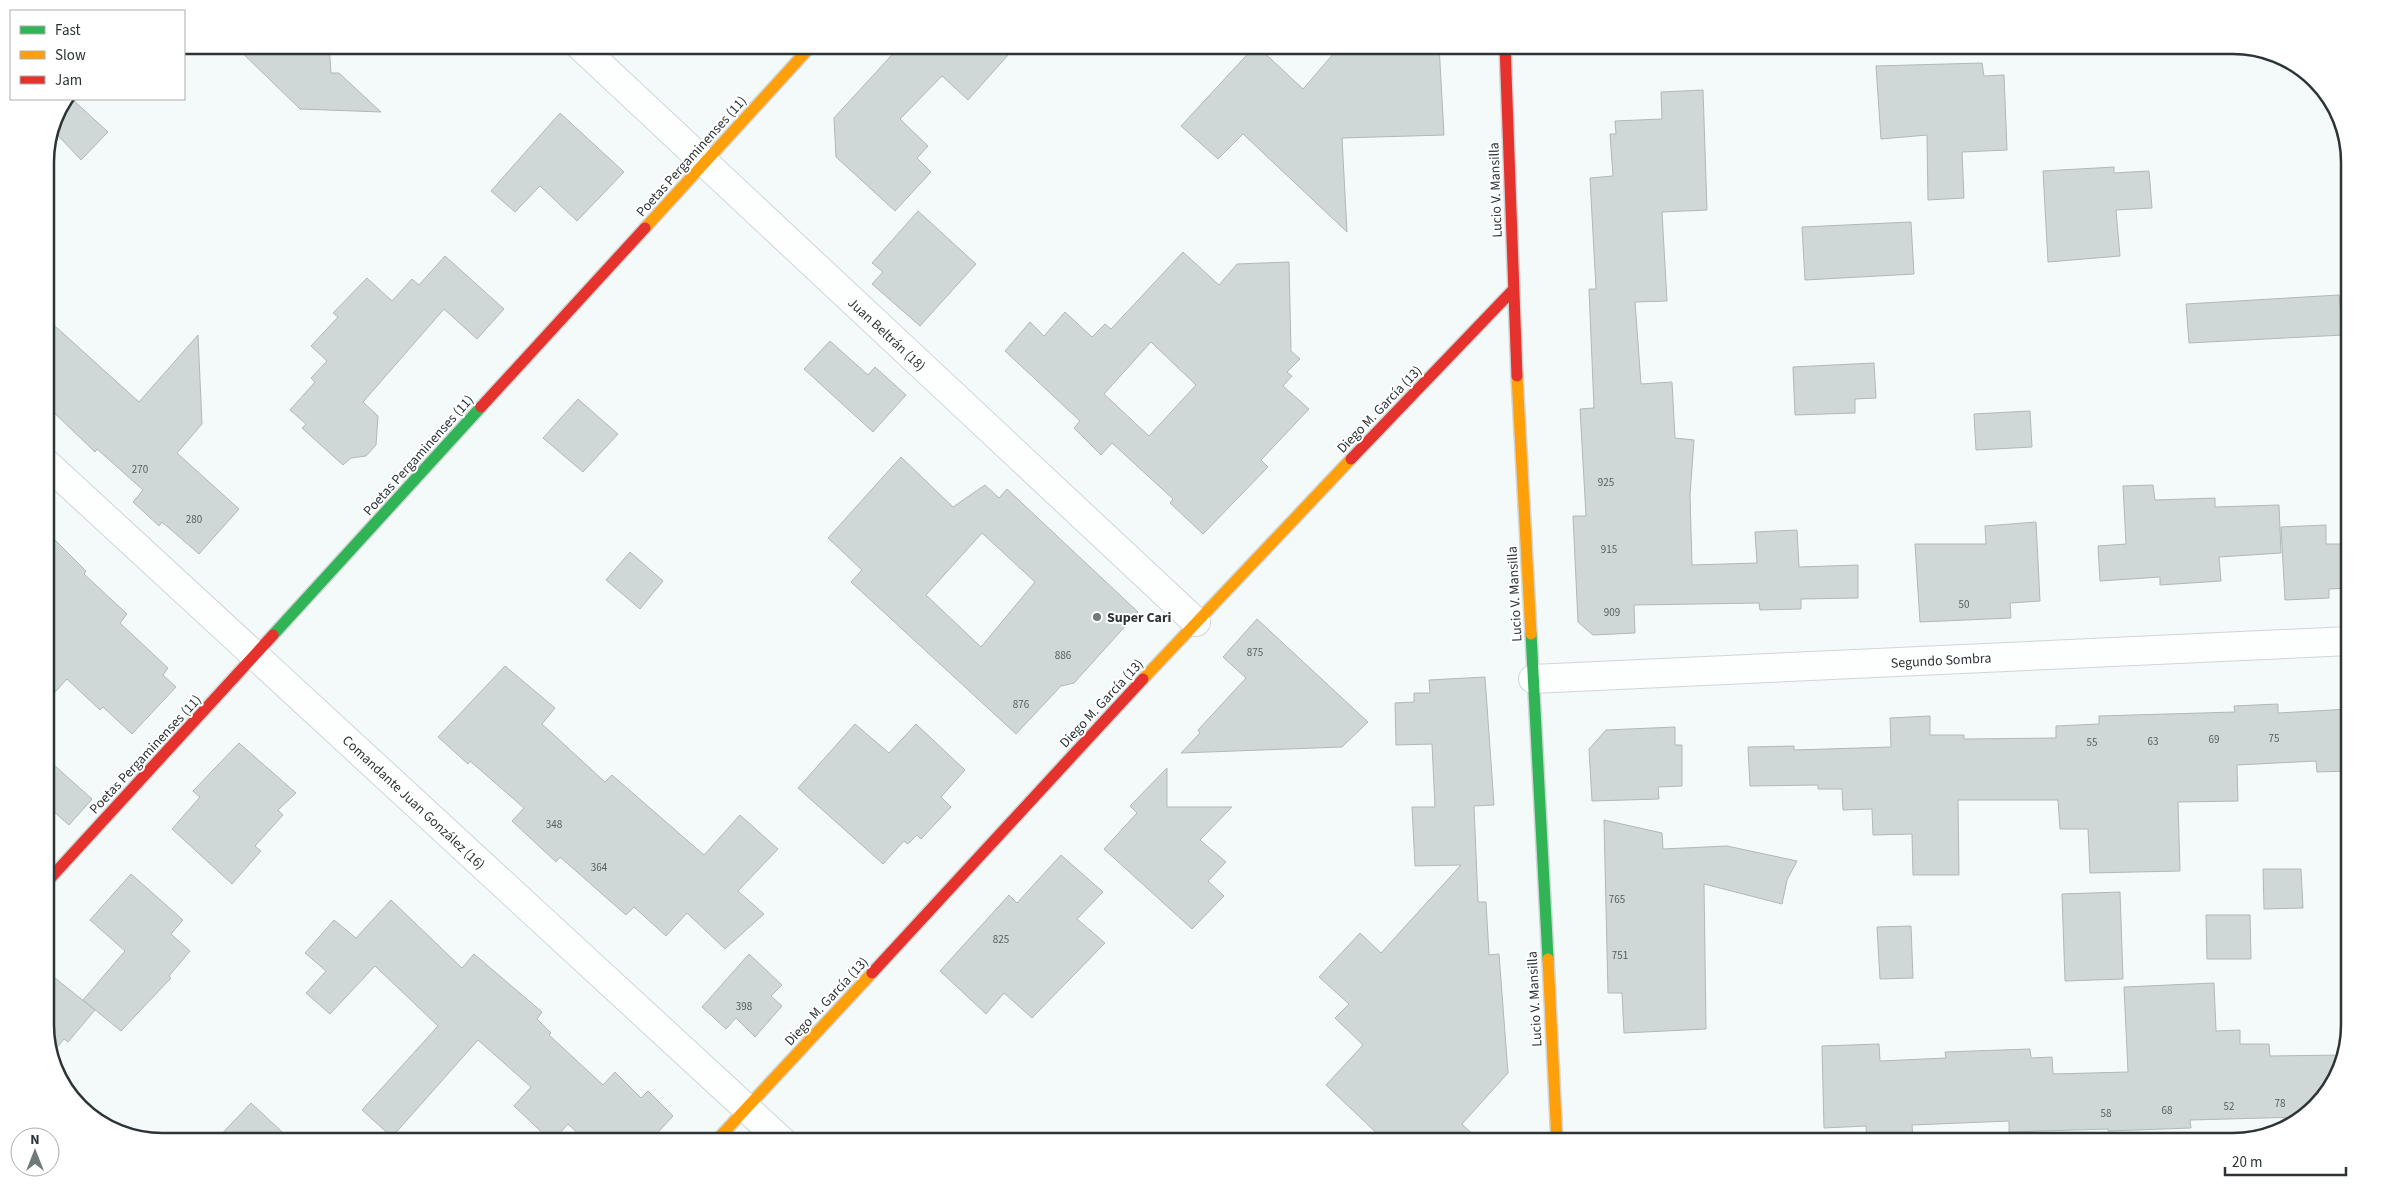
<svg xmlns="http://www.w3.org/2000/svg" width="2395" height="1187" font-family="'Source Sans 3',sans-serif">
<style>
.building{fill:#d0d7d7;stroke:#b1b8b8;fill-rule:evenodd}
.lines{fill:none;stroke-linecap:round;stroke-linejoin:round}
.street-casing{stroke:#cfd6d7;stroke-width:30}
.fast-casing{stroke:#cfd6d7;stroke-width:14}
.slow-casing{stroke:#cfd6d7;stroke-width:14}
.jam-casing{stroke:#cfd6d7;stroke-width:14}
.street{stroke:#fdfefe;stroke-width:28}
.fast{stroke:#30b455;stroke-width:11}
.slow{stroke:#ff9f0a;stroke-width:11}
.jam{stroke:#e5322d;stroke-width:11}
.poi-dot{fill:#72797a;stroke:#fff;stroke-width:2}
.labels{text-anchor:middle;stroke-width:4;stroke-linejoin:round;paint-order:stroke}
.number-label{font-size:11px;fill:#555d5e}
.street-label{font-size:14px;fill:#2c3435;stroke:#fff}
.poi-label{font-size:14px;font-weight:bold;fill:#2c3435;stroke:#fff;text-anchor:start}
.rim{fill:none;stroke:#2c3435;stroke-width:2.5}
</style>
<rect width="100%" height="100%" fill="#f4fafa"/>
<g class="building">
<polygon points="234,45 329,45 331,73 339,73 381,112 300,109"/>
<polygon points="901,45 1017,45 968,100 942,76 900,119 928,146 917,158 931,172 895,211 836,157 834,118"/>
<polygon points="1256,45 1303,89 1341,45 1439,45 1444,135 1342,138 1347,232 1243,134 1218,159 1181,126"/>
<polygon points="1982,63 1984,76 2004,75 2007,150 1962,152 1964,198 1928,200 1927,135 1881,139 1876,66"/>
<polygon points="1703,90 1707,210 1662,212 1667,301 1635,302 1641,384 1672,382 1675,438 1694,440 1690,495 1692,565 1757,563 1755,532 1797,530 1799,567 1858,565 1858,598 1801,599 1801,609 1760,610 1759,603 1634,605 1635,633 1593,635 1578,622 1573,516 1586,516 1580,409 1594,408 1589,289 1596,289 1590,178 1613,176 1610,134 1616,134 1615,121 1662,119 1661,92"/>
<polygon points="66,99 72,99 108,132 81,160 51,128 54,117"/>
<polygon points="560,113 624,172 577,221 540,186 515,212 491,191"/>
<polygon points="2114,167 2114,173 2149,171 2152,208 2116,210 2120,256 2048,262 2043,171"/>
<polygon points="918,211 976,264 920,326 872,284 883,272 872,263"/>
<polygon points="1911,222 1914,274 1805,280 1802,227"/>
<path d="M1183,252L1219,285L1237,264L1289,262L1291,351L1300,359L1287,372L1292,376L1283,386L1309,409L1261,460L1268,467L1203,534L1170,503L1173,499L1112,443L1101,455L1074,428L1080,421L1005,351L1030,322L1044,336L1065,312L1092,337L1105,324L1111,329ZM1151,342L1196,385L1149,436L1104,394Z"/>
<polygon points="445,256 504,309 477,339 444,309 363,402 378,416 376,445 366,456 351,458 343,465 302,428 306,424 290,410 315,382 311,378 327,361 311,346 338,317 333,313 367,278 392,301 412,279 419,285"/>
<polygon points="2339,295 2343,335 2189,343 2186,304"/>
<polygon points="45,317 139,402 198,335 202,424 177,453 239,509 199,554 162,522 159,526 133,502 143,490 97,449 95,452 45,404"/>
<polygon points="830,341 868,375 875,367 906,395 873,432 804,369"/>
<polygon points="1874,363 1876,398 1855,399 1855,413 1795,415 1793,367"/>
<polygon points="578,399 618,434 583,472 543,438"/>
<polygon points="2030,411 2032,447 1976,450 1974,414"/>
<path d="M901,457L953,507L985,485L999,498L1007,489L1138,612L1074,683L1061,686L1016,734L851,582L862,570L828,538ZM982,533L1035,582L981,647L926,595Z"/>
<polygon points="2153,485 2155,500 2215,498 2215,507 2279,505 2281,553 2219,557 2221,581 2160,585 2160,577 2100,581 2098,546 2126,544 2123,486"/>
<polygon points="2036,522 2040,601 2010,603 2011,618 1920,622 1915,544 1986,544 1985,526"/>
<polygon points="2326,525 2326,544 2350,544 2350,588 2329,589 2329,598 2285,600 2281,527"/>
<polygon points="45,530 86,571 84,574 127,614 120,623 168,668 163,675 176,687 132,734 103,707 100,710 67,679 45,703"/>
<polygon points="630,552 663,581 640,609 606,580"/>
<polygon points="1257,619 1368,722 1342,747 1181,753 1200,733 1198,730 1246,678 1223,657"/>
<polygon points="505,666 555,708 542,724 605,782 612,775 704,855 740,815 778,849 738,891 764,914 725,949 687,913 666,936 634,907 626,915 560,857 556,862 512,821 524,808 470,761 468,764 438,737"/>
<polygon points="1485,677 1494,805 1474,806 1478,902 1486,902 1489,955 1499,954 1508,1073 1462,1124 1481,1142 1386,1142 1326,1085 1363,1045 1335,1018 1349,1004 1319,977 1360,933 1381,953 1461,865 1415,866 1412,807 1435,807 1432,744 1396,745 1395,703 1414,702 1414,693 1430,693 1429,680"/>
<polygon points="2278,704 2278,713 2350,709 2350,771 2317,772 2316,761 2237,765 2238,801 2178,802 2180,871 2090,873 2088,829 2060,829 2058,800 1958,800 1959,875 1913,875 1912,834 1873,835 1872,809 1843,810 1842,789 1818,789 1818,785 1750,786 1748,747 1794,746 1794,750 1891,747 1890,718 1930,716 1930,735 1964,735 1964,739 2056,738 2056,726 2099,724 2099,716 2235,712 2234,706"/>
<polygon points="855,724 889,753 916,724 965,770 941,797 951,807 921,839 917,835 908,844 904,841 883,864 798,788"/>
<polygon points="1675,727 1675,745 1682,745 1682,786 1658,787 1659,799 1592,801 1589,749 1606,730"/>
<polygon points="239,743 296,793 278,810 283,815 255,846 261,851 232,884 172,829 200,797 193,791"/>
<polygon points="45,757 92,799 69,825 45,804"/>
<polygon points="1167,768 1167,807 1232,807 1200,840 1226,862 1208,881 1224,896 1192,929 1104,849 1137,813 1130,806"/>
<polygon points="1604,820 1662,833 1663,849 1727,846 1797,861 1787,880 1782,904 1704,884 1706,1029 1624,1033 1622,993 1608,993"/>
<polygon points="1061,855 1103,892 1077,919 1105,943 1032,1018 1004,993 986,1014 940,971 1009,895 1017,903"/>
<polygon points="2263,869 2301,869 2303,908 2264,909"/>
<polygon points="131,874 183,920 171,934 190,951 169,976 171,978 121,1031 83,1000 125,951 90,920"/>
<polygon points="2120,892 2123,979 2065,981 2062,894"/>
<polygon points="391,900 462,968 474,954 542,1012 537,1019 551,1033 549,1035 603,1085 615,1072 641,1098 648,1091 673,1116 649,1142 587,1142 568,1124 552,1142 514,1106 531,1087 478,1040 392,1137 362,1110 438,1026 375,966 330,1014 306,993 326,971 305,953 334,920 356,938"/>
<polygon points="2206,915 2250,915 2251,959 2207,959"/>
<polygon points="1911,926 1913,978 1880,979 1877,927"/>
<polygon points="749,954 782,985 771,996 782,1006 755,1037 736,1018 726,1029 702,1007"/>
<polygon points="45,970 95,1010 68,1042 64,1039 52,1053 45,1033"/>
<polygon points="2214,983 2216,1031 2240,1030 2240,1044 2269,1044 2270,1056 2343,1055 2338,1077 2303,1117 2190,1120 2191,1128 2108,1131 2108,1129 2009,1132 2009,1121 1912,1125 1913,1140 1867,1142 1866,1126 1824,1128 1822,1046 1879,1044 1880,1061 1946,1058 1945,1052 2030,1049 2031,1058 2052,1057 2053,1074 2128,1072 2124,987"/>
<polygon points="251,1103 293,1142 214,1142"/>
</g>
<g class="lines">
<defs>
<g id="street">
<polyline points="579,45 1196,622"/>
<polyline points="45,462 783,1142"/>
<polyline points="1533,679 2350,641"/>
</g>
<g id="fast">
<polyline points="1531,634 1548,959"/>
<polyline points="273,635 481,407"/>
</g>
<g id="slow">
<polyline points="645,228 812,45"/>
<polyline points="1517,376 1531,634"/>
<polyline points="1143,679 1351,459"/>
<polyline points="1548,959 1557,1142"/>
<polyline points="715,1142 872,973"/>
</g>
<g id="jam">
<polyline points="1505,45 1517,376"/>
<polyline points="481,407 645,228"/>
<polyline points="1351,459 1513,290"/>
<polyline points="45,884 273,635"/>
<polyline points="872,973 1143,679"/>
</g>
</defs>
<use href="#street" class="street-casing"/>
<use href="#fast" class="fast-casing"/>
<use href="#slow" class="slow-casing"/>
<use href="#jam" class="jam-casing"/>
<use href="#street" class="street"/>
<use href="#fast" class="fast"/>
<use href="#slow" class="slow"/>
<use href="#jam" class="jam"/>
</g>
<circle class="poi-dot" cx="1097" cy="617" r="5"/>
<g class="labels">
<g class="number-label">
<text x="140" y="473">270</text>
<text x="1606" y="486">925</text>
<text x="194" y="523">280</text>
<text x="1609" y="553">915</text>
<text x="1964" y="608">50</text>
<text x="1612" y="616">909</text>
<text x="1255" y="656">875</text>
<text x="1063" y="659">886</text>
<text x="1021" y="708">876</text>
<text x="2274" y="742">75</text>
<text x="2214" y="743">69</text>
<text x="2153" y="745">63</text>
<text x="2092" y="746">55</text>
<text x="554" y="828">348</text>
<text x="599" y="871">364</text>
<text x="1617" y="903">765</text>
<text x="1001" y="943">825</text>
<text x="1620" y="959">751</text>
<text x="744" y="1010">398</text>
<text x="2280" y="1107">78</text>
<text x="2229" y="1110">52</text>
<text x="2167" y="1114">68</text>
<text x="2106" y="1117">58</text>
</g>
<g class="street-label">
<text transform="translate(691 156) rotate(-48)" y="5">Poetas Pergaminenses (11)</text>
<text transform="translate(1495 190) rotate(-92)" y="5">Lucio V. Mansilla</text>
<text transform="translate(887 334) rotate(43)" y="5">Juan Beltrán (18)</text>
<text transform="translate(1379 409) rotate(-46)" y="5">Diego M. García (13)</text>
<text transform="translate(418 455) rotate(-48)" y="5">Poetas Pergaminenses (11)</text>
<text transform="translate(1514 594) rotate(-93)" y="5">Lucio V. Mansilla</text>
<text transform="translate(1941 660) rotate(-3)" y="5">Segundo Sombra</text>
<text transform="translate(1101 703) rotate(-47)" y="5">Diego M. García (13)</text>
<text transform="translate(145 754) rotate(-47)" y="5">Poetas Pergaminenses (11)</text>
<text transform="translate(414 802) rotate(43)" y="5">Comandante Juan González (16)</text>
<text transform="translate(1534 999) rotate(-93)" y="5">Lucio V. Mansilla</text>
<text transform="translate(826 1001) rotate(-47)" y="5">Diego M. García (13)</text>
</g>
<g class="poi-label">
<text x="1107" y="622">Super Cari</text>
</g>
</g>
<path d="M0 0H2395V1187H0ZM162 54H2233A108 108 0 0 1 2341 162V1025A108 108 0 0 1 2233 1133H162A108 108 0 0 1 54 1025V162A108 108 0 0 1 162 54Z" fill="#fff" fill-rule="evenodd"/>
<path class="rim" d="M162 54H2233A108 108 0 0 1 2341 162V1025A108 108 0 0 1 2233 1133H162A108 108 0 0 1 54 1025V162A108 108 0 0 1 162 54Z"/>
<rect x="10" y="10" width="175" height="90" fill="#ffffff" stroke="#abaeae"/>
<rect x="20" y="26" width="25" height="8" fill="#30b455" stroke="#abaeae"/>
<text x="55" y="35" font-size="15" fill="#2c3435">Fast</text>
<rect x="20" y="51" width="25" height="8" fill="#ff9f0a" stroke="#abaeae"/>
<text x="55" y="60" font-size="15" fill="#2c3435">Slow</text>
<rect x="20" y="76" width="25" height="8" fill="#e5322d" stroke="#abaeae"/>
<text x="55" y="85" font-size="15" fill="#2c3435">Jam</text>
<g transform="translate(35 1152)"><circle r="24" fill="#ffffff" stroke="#abaeae"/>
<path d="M0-4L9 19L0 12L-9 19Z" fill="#72797a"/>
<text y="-8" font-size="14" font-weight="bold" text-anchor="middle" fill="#2c3435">N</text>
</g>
<path d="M2225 1167v8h121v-8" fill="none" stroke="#2c3435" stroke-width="2.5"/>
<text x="2232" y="1167" font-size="15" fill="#2c3435" stroke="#ffffff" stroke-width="4" paint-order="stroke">20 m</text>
</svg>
